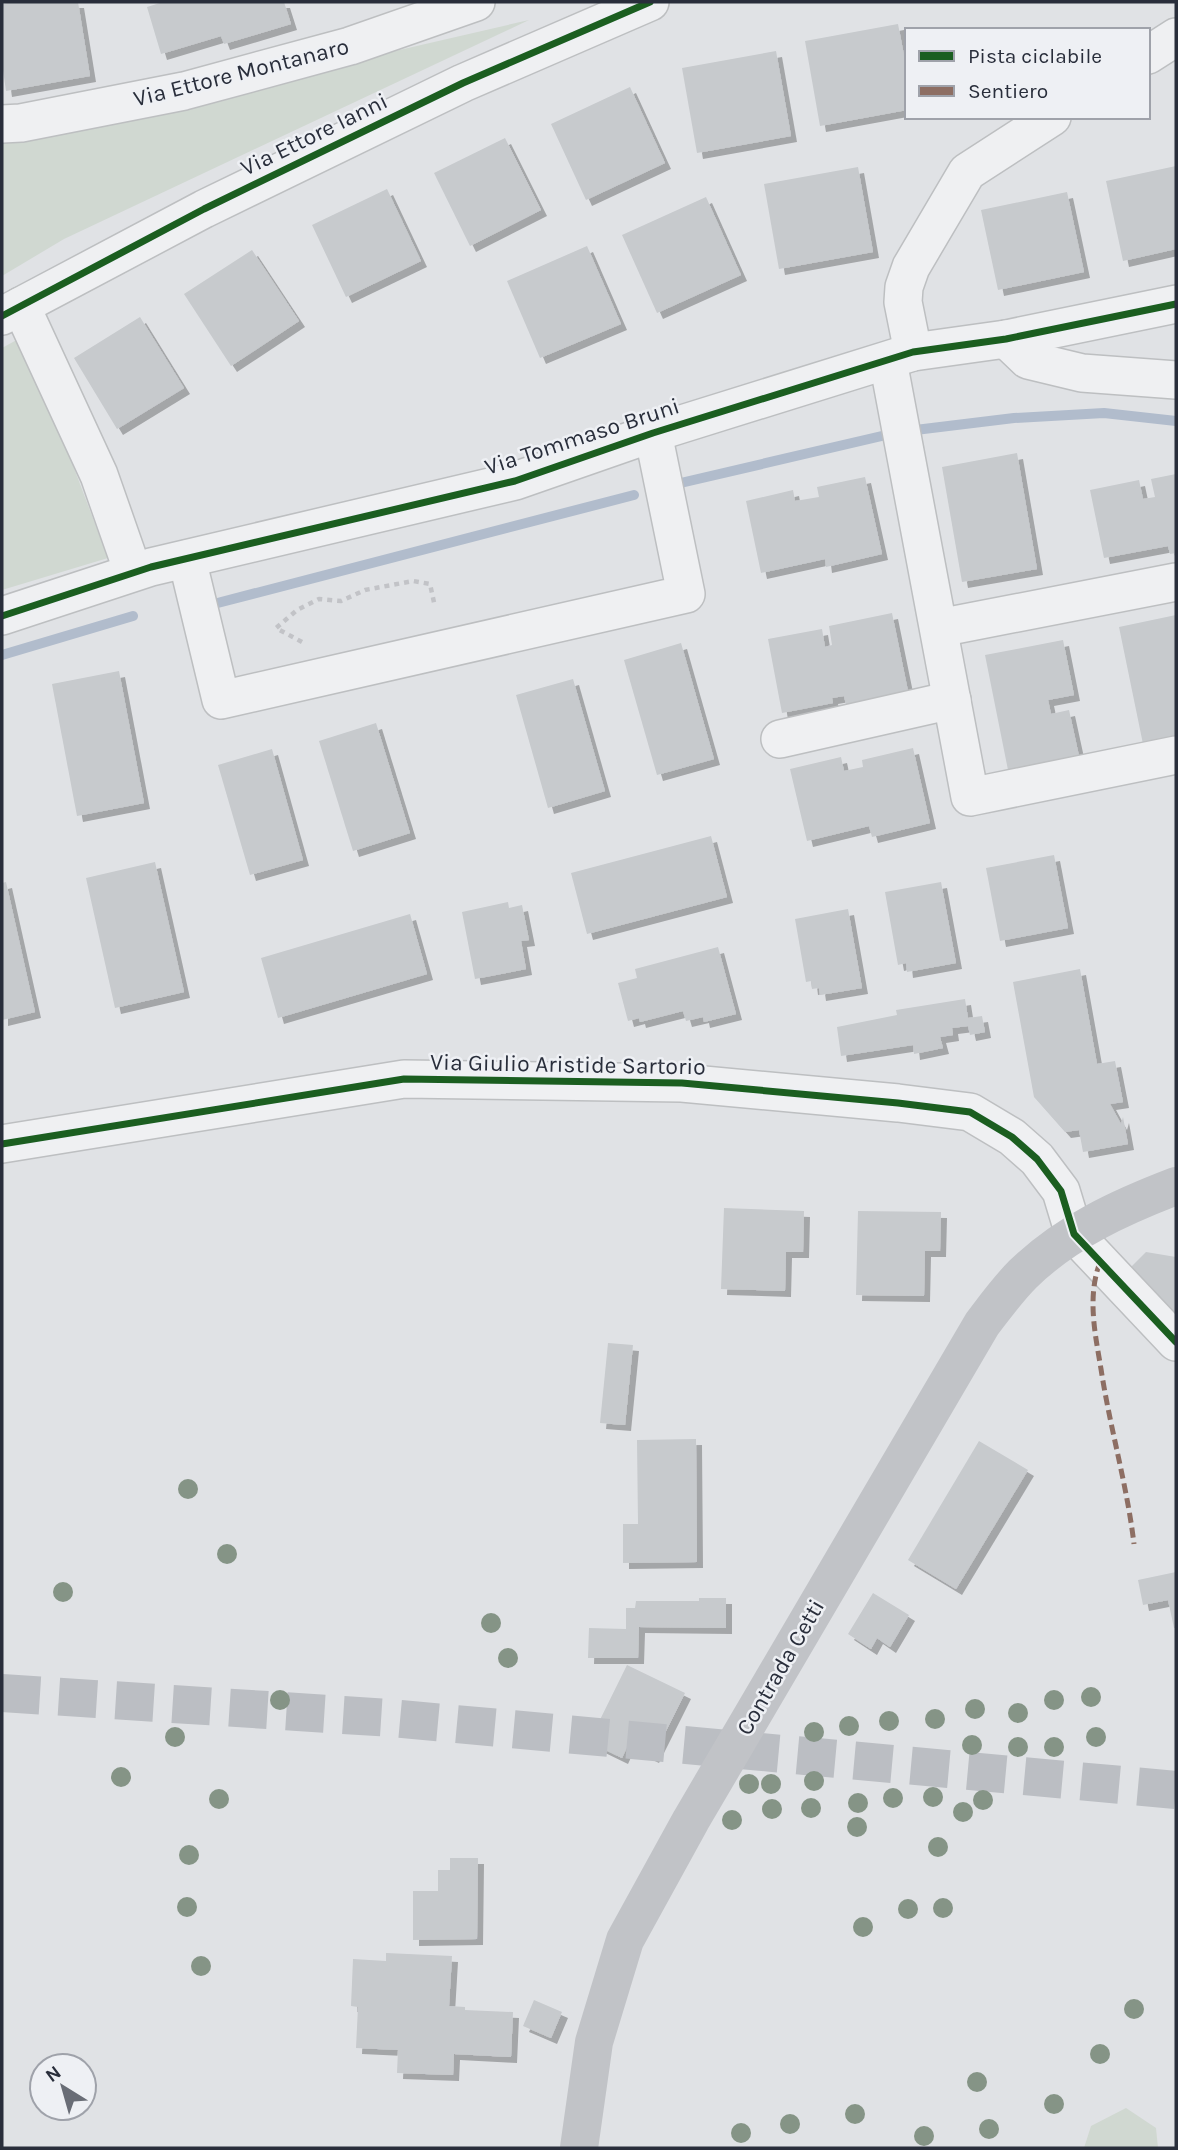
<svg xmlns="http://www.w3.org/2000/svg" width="1178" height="2150" font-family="Karla,sans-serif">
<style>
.green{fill:#d0d8d1}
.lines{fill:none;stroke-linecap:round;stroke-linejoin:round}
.stream{stroke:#b1bccc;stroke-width:10}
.building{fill:#c7cacd;filter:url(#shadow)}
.trunk-tunnel{stroke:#bbbec3;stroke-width:38;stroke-dasharray:38 19;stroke-linecap:butt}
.minor-casing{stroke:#bdbfc1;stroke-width:40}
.path{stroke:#c2c3c7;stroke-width:4.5;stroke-dasharray:5 5;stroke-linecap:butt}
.minor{stroke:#eff0f2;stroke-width:37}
.secondary{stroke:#c1c3c7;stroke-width:38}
.quiet{stroke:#8d6e63;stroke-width:5;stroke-dasharray:10 5;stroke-linecap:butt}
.cycleway-casing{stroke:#eef0f4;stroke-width:11}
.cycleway{stroke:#1b5e20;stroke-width:7}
.tree{fill:#859486}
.labels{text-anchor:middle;stroke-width:5;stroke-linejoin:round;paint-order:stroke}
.street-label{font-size:23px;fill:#292e3b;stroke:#eef0f4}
</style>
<defs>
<filter id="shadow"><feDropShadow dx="6" dy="6" stdDeviation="0" flood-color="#0004"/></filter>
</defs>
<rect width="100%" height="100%" fill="#e0e2e5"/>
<g class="green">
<polygon points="529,20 64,239 2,276 2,136 131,112"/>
<polygon points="24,336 108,558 2,590 2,348"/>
<polygon points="1126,2108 1156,2128 1158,2148 1084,2148 1091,2126"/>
</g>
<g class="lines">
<g class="stream">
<polyline points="672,485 899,432 1014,418 1104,413 1176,421"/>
<polyline points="206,606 634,495"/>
<polyline points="2,655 133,616"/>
</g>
</g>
<g class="building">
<polygon points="13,2 78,2 90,76 6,91 2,63 2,4"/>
<polygon points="163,2 284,2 291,24 224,44 221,36 161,54 147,7"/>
<polygon points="898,24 907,71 907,110 820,126 805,41"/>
<polygon points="776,51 791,136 697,153 682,68"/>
<polygon points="630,87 665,163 586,200 551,124"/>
<polygon points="505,138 541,210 470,246 434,173"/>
<polygon points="1176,166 1176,249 1123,261 1106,181"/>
<polygon points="858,167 873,252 779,269 764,184"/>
<polygon points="387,189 421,261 346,297 312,225"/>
<polygon points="1067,192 1084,272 998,290 981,210"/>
<polygon points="706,197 741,275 657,313 622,235"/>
<polygon points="587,246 621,324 540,358 507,281"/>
<polygon points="252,250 299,321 231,366 184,294"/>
<polygon points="140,317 184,388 117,429 74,358"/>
<polygon points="1017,453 1037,569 962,582 942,467"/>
<polygon points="1176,474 1176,553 1170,554 1168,546 1104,558 1090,490 1139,480 1143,499 1155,497 1151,479"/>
<polygon points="865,477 882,554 826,567 825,559 761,573 746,501 793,490 795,501 819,497 817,487"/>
<polygon points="892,613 909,696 847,709 844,696 832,698 833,703 782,713 768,639 822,629 825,647 832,645 829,626"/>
<polygon points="1176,615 1176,737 1143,744 1119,627"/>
<polygon points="1063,640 1074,695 1048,700 1051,714 1069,710 1079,756 1008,770 985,655"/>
<polygon points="681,643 714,759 657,775 624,660"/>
<polygon points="119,671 144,803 77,816 52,684"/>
<polygon points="573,679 605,791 548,808 516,695"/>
<polygon points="376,723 410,833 353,851 319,741"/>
<polygon points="913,748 930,823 872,837 869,826 807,841 790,769 841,757 844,771 863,767 862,760"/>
<polygon points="272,749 303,860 250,875 218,765"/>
<polygon points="711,836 727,897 587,934 571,873"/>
<polygon points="1054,855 1068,928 1000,941 986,868"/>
<polygon points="155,862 184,992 115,1008 86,878"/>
<polygon points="6,882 35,1012 2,1020 2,883"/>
<polygon points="941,882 956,963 907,972 906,963 898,965 885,892"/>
<polygon points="508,902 509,908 522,905 529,940 521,941 526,969 475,979 462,912"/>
<polygon points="848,909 862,988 820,995 819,988 812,989 811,981 806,982 795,919"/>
<polygon points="410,914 427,974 278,1018 261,958"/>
<polygon points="718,947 736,1014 704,1022 703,1017 686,1021 683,1011 640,1022 639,1018 628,1021 618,983 637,978 635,969"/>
<polygon points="1080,969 1097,1064 1115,1061 1123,1102 1110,1104 1121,1124 1123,1117 1128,1144 1083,1152 1079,1130 1065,1132 1034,1097 1013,982"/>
<polygon points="965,999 968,1018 982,1016 985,1032 970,1035 968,1026 952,1028 953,1035 940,1037 943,1048 914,1054 913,1045 841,1056 837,1027 897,1015 896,1010"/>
<polygon points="724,1208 804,1211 803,1252 786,1252 785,1291 721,1289"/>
<polygon points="858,1211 941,1212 940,1251 925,1251 924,1296 856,1295"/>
<polygon points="1146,1252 1176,1257 1176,1317 1128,1270"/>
<polygon points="608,1343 633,1345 625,1425 600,1423"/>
<polygon points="696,1439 697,1562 623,1563 623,1524 638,1524 637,1440"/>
<polygon points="979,1441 1028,1470 956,1589 908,1560"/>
<polygon points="1176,1572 1176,1628 1174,1628 1168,1600 1143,1605 1138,1580"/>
<polygon points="873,1593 909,1615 890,1647 877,1638 871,1649 848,1634"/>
<polygon points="699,1598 726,1598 726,1628 639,1627 638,1658 588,1658 589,1628 626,1629 626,1608 635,1608 636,1601 699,1601"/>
<polygon points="627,1665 685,1693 653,1757 628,1745 622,1758 589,1742"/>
<polygon points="450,1858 478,1858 477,1939 413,1940 413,1891 438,1891 438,1870 450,1870"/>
<polygon points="386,1953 452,1956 449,2006 465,2007 465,2010 513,2012 511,2057 454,2054 453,2075 397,2073 398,2050 356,2048 358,2007 351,2006 353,1959 386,1961"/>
<polygon points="534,2000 562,2012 551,2038 523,2026"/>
</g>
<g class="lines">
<polyline class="trunk-tunnel" points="2,1693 391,1718 1176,1790"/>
<defs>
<g id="minor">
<polyline points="1148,55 1176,37"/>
<polyline points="2,124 21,123 184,91 350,46 476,2"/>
<polyline points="21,306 99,475 133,572"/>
<polyline points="2,316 204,209 463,83 650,2"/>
<polyline points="1006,339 1028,360 1082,373 1176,380"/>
<polyline points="913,352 903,302 904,287 911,267 967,172 1052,117"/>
<polyline points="888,361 970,797 1176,755"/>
<polyline points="187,559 221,700 686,594 653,433"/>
<polyline points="2,616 151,567 515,481 653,433 913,352 1006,339 1176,304"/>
<polyline points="939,628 1176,582"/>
<polyline points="780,739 952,700"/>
<polyline points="2,1144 404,1079 682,1083 898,1103 970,1112 1012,1137 1037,1159 1061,1191 1074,1234 1176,1342"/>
</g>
</defs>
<use href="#minor" class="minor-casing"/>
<polyline class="path" points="302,642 276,628 297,610 319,599 341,601 365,590 413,581 430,584 435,607"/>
<use href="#minor" class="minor"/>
<path class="secondary" d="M579,2148L594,2042L625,1940L691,1820L982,1324C995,1307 1007,1290 1023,1274C1066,1232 1121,1207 1176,1186"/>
<path class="quiet" d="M1100,1262C1087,1297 1095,1333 1101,1369C1110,1428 1127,1485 1134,1544"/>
<defs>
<g id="cycleway">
<polyline points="2,316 204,209 463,83 650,2"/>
<polyline points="2,616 151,567 515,481 653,433 913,352 1006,339 1176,304"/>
<polyline points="2,1144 404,1079 682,1083 898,1103 970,1112 1012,1137 1037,1159 1061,1191 1074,1234 1176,1342"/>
</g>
</defs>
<use href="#cycleway" class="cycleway-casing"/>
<use href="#cycleway" class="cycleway"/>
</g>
<g class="tree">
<circle cx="188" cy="1489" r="10"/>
<circle cx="227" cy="1554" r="10"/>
<circle cx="63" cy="1592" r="10"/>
<circle cx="491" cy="1623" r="10"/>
<circle cx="508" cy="1658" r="10"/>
<circle cx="1091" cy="1697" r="10"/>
<circle cx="280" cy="1700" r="10"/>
<circle cx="1054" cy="1700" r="10"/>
<circle cx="975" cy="1709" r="10"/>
<circle cx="1018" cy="1713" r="10"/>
<circle cx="935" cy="1719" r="10"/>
<circle cx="889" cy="1721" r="10"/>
<circle cx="849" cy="1726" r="10"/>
<circle cx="814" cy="1732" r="10"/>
<circle cx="175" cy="1737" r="10"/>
<circle cx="1096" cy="1737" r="10"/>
<circle cx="972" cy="1745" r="10"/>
<circle cx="1018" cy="1747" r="10"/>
<circle cx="1054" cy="1747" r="10"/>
<circle cx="121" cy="1777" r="10"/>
<circle cx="814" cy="1781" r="10"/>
<circle cx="749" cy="1784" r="10"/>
<circle cx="771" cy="1784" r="10"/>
<circle cx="933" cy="1797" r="10"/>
<circle cx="893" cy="1798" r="10"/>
<circle cx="219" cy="1799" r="10"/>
<circle cx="983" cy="1800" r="10"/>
<circle cx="858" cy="1803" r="10"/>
<circle cx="811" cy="1808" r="10"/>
<circle cx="772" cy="1809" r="10"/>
<circle cx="963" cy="1812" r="10"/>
<circle cx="732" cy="1820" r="10"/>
<circle cx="857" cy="1827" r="10"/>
<circle cx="938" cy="1847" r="10"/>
<circle cx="189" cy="1855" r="10"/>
<circle cx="187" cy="1907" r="10"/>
<circle cx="943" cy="1908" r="10"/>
<circle cx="908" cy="1909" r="10"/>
<circle cx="863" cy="1927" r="10"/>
<circle cx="201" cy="1966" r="10"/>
<circle cx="1134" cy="2009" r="10"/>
<circle cx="1100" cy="2054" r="10"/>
<circle cx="977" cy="2082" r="10"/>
<circle cx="1054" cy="2104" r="10"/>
<circle cx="855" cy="2114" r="10"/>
<circle cx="790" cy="2124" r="10"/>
<circle cx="989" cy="2129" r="10"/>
<circle cx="741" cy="2133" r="10"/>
<circle cx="924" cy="2136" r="10"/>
</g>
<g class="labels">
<g class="street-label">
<text transform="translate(241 72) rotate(-14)" y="8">Via Ettore Montanaro</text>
<text transform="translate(314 134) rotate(-26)" y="8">Via Ettore Ianni</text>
<text transform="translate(582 436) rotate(-18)" y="8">Via Tommaso Bruni</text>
<text transform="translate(568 1064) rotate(1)" y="8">Via Giulio Aristide Sartorio</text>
<text transform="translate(780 1667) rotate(-60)" y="8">Contrada Cetti</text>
</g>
</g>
<rect width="1178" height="2150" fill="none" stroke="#292e3b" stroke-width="7"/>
<rect x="905" y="28" width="245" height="91" fill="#eef0f4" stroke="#9fa2aa" stroke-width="2"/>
<rect x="919" y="51" width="35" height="10" fill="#1b5e20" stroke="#9fa2aa" stroke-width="2"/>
<text x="968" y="63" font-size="21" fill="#292e3b">Pista ciclabile</text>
<rect x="919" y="86" width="35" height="10" fill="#8d6e63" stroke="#9fa2aa" stroke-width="2"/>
<text x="968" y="98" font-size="21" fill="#292e3b">Sentiero</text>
<g transform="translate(63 2087) rotate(323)"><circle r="33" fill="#eef0f4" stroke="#9fa2aa" stroke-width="2"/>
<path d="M0-5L12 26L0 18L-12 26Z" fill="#696d76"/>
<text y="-10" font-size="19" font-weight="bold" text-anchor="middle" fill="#292e3b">N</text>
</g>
</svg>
